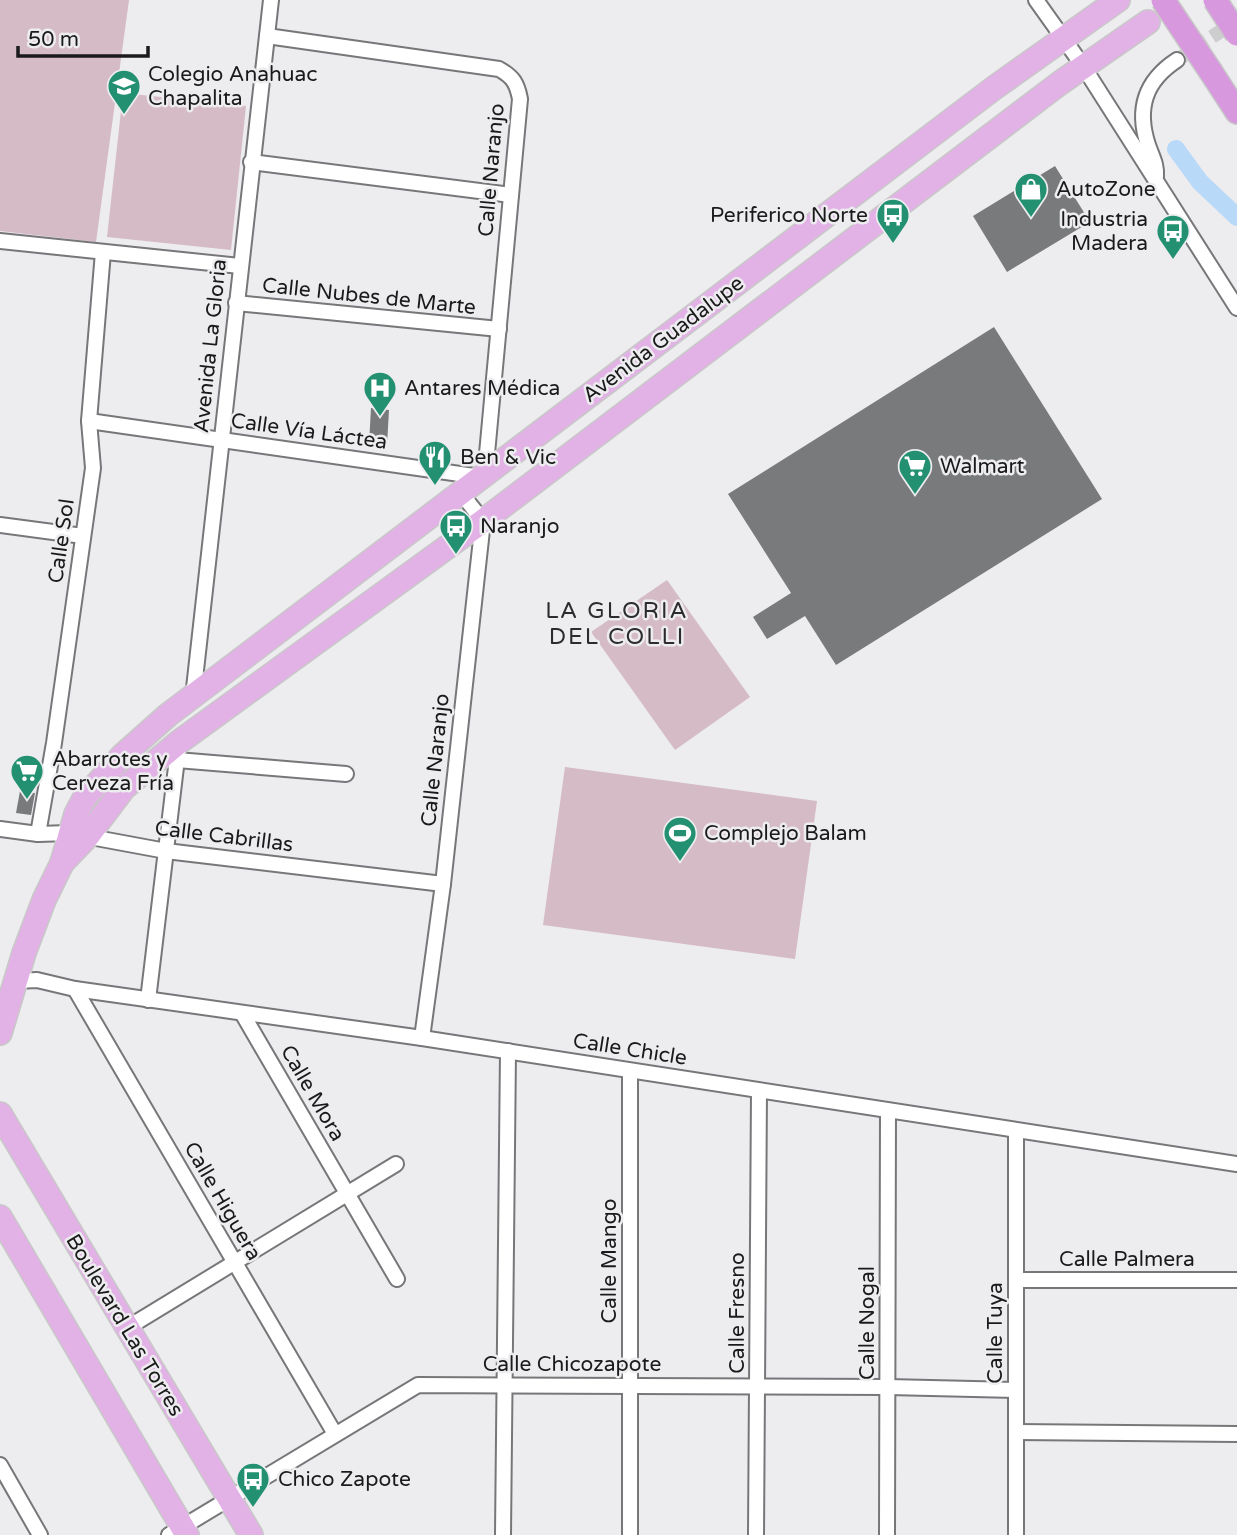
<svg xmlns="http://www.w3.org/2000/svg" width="1237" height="1535" font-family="'Varela Round',sans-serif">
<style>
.green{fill:#d5bbc6}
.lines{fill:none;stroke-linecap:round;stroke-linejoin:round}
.canal{stroke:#b8d9f7;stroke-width:18}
.building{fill:#797a7c}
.minor-tunnel{stroke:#cdcccf;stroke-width:14;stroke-dasharray:14 7;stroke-linecap:butt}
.minor-casing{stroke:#77777a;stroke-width:18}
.primary-casing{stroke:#c8c8c8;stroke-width:26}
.trunk-casing{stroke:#c8c8c8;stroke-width:26}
.minor{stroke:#fff;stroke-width:14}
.primary{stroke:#e2b2e6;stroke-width:23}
.trunk{stroke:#d898de;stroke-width:23}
.trunk-bridge-casing{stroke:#c8c8c8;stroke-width:26;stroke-linecap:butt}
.trunk-bridge{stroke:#d898de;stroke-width:23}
.labels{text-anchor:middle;stroke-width:5;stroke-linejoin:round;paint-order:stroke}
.poi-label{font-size:21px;fill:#1a1a1b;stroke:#edecef;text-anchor:start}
.street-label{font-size:21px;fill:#1a1a1b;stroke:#edecef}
.neighbourhood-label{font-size:23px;letter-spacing:2px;fill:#2c2b2e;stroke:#edecef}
</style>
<rect width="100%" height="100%" fill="#edecef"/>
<g class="green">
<polygon points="0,0 129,0 96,242 0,231"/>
<polygon points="123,93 246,106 231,250 107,237"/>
<polygon points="667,580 750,697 675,750 591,632"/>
<polygon points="565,767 817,801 795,959 543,925"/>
</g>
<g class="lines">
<polyline class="canal" points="1176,149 1200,182 1237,217"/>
</g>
<g class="building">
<polygon points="1055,166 1090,222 1007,272 973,216"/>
<polygon points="994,327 1102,499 836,665 805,616 767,639 753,617 791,593 728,494"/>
<polygon points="371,408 389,410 387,445 369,444"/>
<polygon points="20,791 35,793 31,815 16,813"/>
</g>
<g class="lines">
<polyline class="minor-tunnel" points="1177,60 1236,21"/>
<defs>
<g id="minor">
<polyline points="1036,0 1083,66 1237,308"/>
<path d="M267,36L499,69C513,77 517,83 520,99L485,475"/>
<polyline points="251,162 511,195"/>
<path d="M1156,177C1157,164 1152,157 1148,145C1136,108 1145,81 1177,60"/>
<polyline points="0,241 240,266"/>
<polyline points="236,303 499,329"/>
<polyline points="89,421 481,477"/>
<polyline points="0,525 83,536"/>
<polyline points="193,697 271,0"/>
<polyline points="177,760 346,774"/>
<polyline points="0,829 38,834 69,833 166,851 443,884"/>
<polyline points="38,834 54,743 93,468 89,421 103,252"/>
<polyline points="16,981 37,980 75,989 422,1038 1237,1164"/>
<polyline points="75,989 335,1434"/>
<polyline points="148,1000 179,742"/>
<polyline points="242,1013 397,1279"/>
<polyline points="422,1038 443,884 483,521 461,493"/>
<polyline points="630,1071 630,1535"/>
<polyline points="1016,1131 1016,1535"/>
<polyline points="1017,1280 1237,1280"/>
<polyline points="127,1328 396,1164"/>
<polyline points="1016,1432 1237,1434"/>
<polyline points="0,1465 40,1535"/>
<polyline points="169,1535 418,1385 888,1387 1016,1390"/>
<polyline points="503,1535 508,1051"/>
<polyline points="756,1535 759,1091"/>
<polyline points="887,1535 888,1111"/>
</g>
<g id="primary">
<polyline points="62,863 87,837 124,788 179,742 483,521 1060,83 1148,22"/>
<polyline points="0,1033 24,953 44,900 62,863 76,814 85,797 123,755 168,715 994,88 1118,0"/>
<polyline points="0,1114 251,1535"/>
<polyline points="0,1217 187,1535"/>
</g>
<polyline id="trunk" points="1211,72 1237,112"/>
</defs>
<use href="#minor" class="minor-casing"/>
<use href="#primary" class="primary-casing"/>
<use href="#trunk" class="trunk-casing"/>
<use href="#minor" class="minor"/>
<use href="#primary" class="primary"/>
<use href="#trunk" class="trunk"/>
<defs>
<g id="trunk-bridge">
<polyline points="1163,0 1211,72"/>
<polyline points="1215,0 1237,34"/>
</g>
</defs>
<use href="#trunk-bridge" class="trunk-bridge-casing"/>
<use href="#trunk-bridge" class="trunk-bridge"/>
</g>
<defs>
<symbol id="school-pin" viewBox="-11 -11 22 30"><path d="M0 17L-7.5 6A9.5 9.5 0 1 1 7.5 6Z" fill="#239171" stroke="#edecef"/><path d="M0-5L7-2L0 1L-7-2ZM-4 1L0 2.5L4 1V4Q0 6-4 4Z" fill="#fff"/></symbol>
<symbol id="shop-pin" viewBox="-11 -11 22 30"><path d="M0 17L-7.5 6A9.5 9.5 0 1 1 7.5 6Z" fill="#239171" stroke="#edecef"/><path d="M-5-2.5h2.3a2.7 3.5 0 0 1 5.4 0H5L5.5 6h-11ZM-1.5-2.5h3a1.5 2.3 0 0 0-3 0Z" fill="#fff"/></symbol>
<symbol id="bus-pin" viewBox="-11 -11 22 30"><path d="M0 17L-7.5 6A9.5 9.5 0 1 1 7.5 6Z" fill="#239171" stroke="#edecef"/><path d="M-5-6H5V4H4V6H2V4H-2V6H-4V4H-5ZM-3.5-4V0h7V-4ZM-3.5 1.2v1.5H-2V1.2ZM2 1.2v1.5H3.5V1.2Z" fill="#fff"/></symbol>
<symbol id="hospital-pin" viewBox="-11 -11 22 30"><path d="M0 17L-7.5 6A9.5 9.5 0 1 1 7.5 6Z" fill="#239171" stroke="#edecef"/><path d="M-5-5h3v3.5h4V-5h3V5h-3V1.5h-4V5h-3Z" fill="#fff"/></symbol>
<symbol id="restaurant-pin" viewBox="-11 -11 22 30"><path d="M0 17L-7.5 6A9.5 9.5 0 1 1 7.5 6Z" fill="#239171" stroke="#edecef"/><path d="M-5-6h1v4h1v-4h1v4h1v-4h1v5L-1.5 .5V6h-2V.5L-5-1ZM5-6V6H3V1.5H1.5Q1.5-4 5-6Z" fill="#fff"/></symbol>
<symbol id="supermarket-pin" viewBox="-11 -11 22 30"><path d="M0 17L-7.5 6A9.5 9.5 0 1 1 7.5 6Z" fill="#239171" stroke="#edecef"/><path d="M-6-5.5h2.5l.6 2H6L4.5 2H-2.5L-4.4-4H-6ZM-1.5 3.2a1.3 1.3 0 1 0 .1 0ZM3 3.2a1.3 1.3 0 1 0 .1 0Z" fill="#fff"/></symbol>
<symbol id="stadium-pin" viewBox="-11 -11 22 30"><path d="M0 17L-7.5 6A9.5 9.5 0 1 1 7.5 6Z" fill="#239171" stroke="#edecef"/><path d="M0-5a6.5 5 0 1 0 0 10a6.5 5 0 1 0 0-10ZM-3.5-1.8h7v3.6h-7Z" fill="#fff"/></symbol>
</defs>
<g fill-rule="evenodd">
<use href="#school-pin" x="105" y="67" width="38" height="52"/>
<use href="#shop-pin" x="1012" y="170" width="38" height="52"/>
<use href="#bus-pin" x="874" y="196" width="38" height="52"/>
<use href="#bus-pin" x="1154" y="212" width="38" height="52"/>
<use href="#hospital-pin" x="361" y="369" width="38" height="52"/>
<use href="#restaurant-pin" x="416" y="438" width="38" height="52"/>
<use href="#supermarket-pin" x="896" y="447" width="38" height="52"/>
<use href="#bus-pin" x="437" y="507" width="38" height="52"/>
<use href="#supermarket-pin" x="8" y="752" width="38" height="52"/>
<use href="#stadium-pin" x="661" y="814" width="38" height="52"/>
<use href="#bus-pin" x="234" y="1460" width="38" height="52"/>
</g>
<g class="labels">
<g class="poi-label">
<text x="148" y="81">Colegio Anahuac<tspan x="148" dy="24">Chapalita</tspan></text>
<text x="1056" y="196">AutoZone</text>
<text x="868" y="222" text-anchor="end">Periferico Norte</text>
<text x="1148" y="226" text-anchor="end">Industria<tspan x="1148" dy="24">Madera</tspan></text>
<text x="404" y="395">Antares Médica</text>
<text x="460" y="464">Ben &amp; Vic</text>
<text x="940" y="473">Walmart</text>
<text x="480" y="533">Naranjo</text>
<text x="52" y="766">Abarrotes y<tspan x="52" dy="24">Cerveza Fría</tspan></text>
<text x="704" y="840">Complejo Balam</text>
<text x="278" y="1486">Chico Zapote</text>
</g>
<g class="street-label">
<text transform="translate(491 170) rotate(-85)" y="7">Calle Naranjo</text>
<text transform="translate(369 296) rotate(6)" y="7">Calle Nubes de Marte</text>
<text transform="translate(663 339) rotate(-37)" y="7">Avenida Guadalupe</text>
<text transform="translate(210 346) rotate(-84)" y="7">Avenida La Gloria</text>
<text transform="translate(309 431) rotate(8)" y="7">Calle Vía Láctea</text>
<text transform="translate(61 541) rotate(-82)" y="7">Calle Sol</text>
<text transform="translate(435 760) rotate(-84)" y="7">Calle Naranjo</text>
<text transform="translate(224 836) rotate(7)" y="7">Calle Cabrillas</text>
<text transform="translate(630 1049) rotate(9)" y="7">Calle Chicle</text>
<text transform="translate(313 1093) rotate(60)" y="7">Calle Mora</text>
<text transform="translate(223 1201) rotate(60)" y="7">Calle Higuera</text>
<text x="1127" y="1266">Calle Palmera</text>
<text transform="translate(609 1261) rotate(-90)" y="7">Calle Mango</text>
<text transform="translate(737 1313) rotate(-90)" y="7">Calle Fresno</text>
<text transform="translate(867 1323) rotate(-90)" y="7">Calle Nogal</text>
<text transform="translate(125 1325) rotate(59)" y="7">Boulevard Las Torres</text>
<text transform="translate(995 1333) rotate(-90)" y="7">Calle Tuya</text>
<text x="572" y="1371">Calle Chicozapote</text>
</g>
<g class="neighbourhood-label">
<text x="617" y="618">LA GLORIA<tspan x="617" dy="26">DEL COLLI</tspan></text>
</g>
</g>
<path d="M18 46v10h130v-10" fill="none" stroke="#1a1a1b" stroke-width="3.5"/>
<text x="28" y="46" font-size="21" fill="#1a1a1b" stroke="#edecef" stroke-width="5" paint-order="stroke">50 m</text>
</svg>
